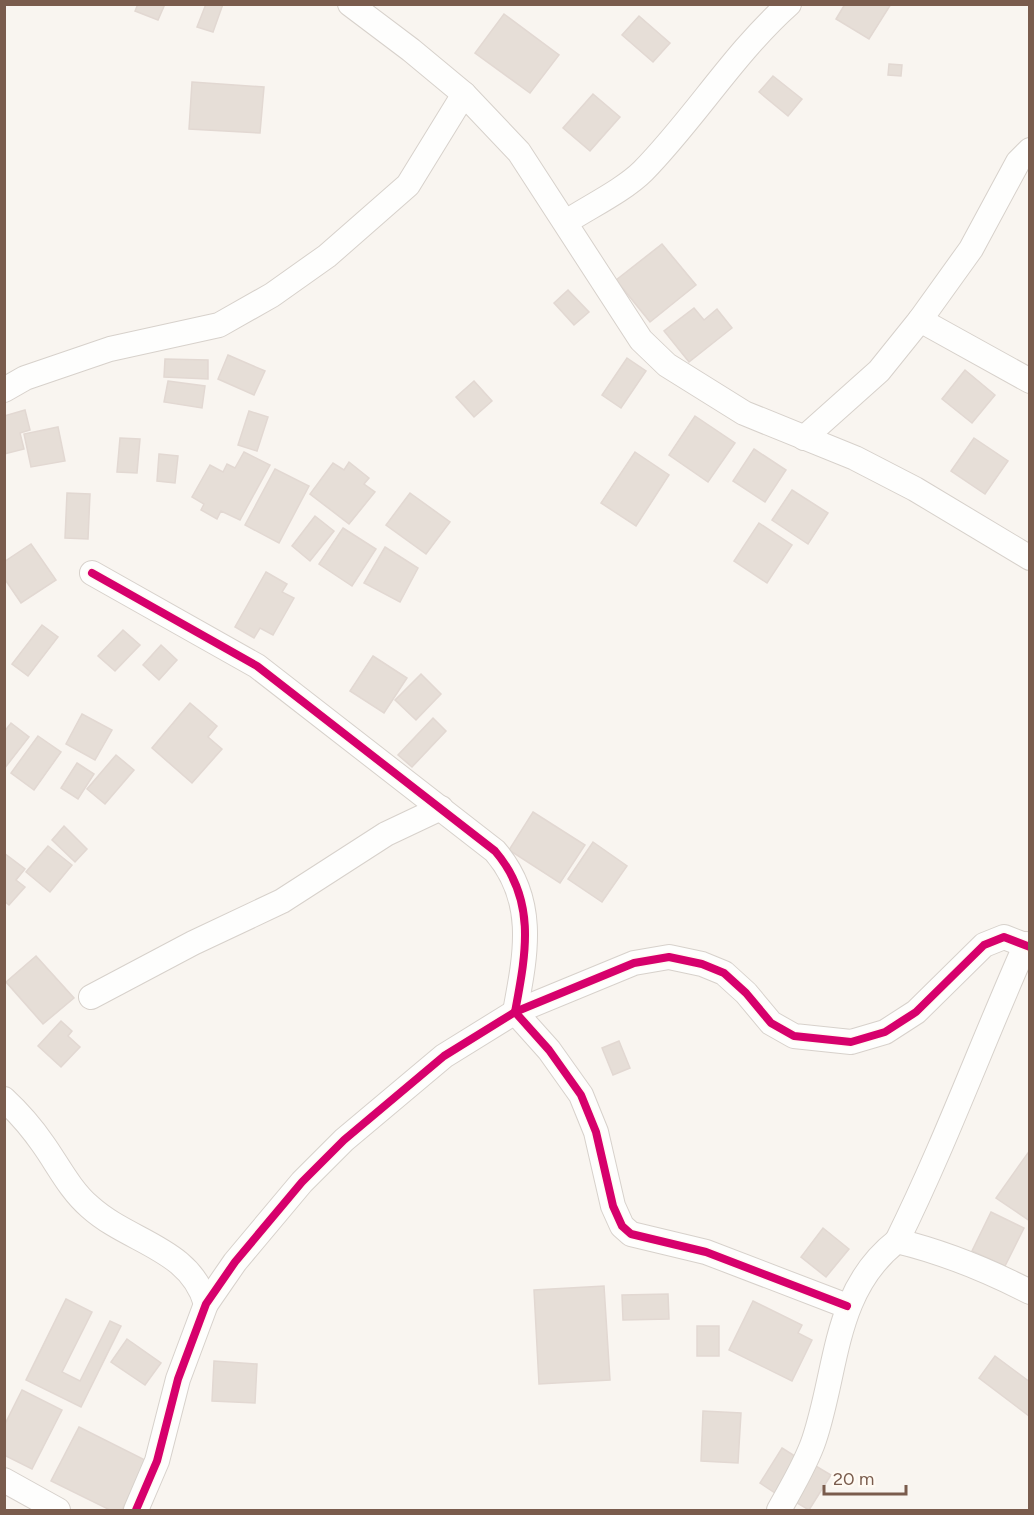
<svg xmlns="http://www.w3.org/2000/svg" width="1034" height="1515" font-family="Figtree,sans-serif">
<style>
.building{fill:#e6ded7;stroke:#e2d8d2;stroke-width:1.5}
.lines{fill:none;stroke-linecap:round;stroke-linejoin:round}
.street-casing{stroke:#d7d1cb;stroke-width:26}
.street{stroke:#fefefd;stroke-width:24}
.cycleway-casing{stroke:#fffaf3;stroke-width:11}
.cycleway{stroke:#d6006c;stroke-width:8}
</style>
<rect width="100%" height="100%" fill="#f9f5f0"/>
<g class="building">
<polygon points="138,4 165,4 158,20 135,11"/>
<polygon points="206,4 223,4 213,32 197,27"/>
<polygon points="845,4 891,4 869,39 836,19"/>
<polygon points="504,14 559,55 530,93 475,53"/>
<polygon points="639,16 670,43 653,62 622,35"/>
<polygon points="889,64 902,65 901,76 888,75"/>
<polygon points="773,76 802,99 788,116 759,92"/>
<polygon points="192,82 264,87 260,133 189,129"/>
<polygon points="593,94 620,117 590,151 563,128"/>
<polygon points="662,244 696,285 650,322 616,280"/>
<polygon points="568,290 589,312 574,325 554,303"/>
<polygon points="694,308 704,320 717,309 732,328 689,362 664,331"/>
<polygon points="228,355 265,371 254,395 218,379"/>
<polygon points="627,358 646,371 621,408 602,395"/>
<polygon points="165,359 208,360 208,379 164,377"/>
<polygon points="965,370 995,395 972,423 942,399"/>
<polygon points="168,381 205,386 202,408 164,402"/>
<polygon points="474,381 492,401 474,417 456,397"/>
<polygon points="25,410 30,430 20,433 24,449 4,454 4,416"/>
<polygon points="249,411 268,417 257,451 238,445"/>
<polygon points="695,416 735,443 708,482 669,455"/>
<polygon points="58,427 65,461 31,467 24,434"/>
<polygon points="120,438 140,439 137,473 117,472"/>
<polygon points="974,438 1008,461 985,494 951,471"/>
<polygon points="754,449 786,470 765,502 733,481"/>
<polygon points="244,452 270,465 240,520 221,511 217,519 201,510 204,504 192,497 210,465 223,472 227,464 235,468"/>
<polygon points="635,452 669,475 636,526 601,503"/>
<polygon points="159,454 178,456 175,483 157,481"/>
<polygon points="349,462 369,478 364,484 375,492 349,524 310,494 333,463 344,470"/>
<polygon points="275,469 309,486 279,543 245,525"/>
<polygon points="792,490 828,513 808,544 772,520"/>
<polygon points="67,493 90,494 88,539 65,538"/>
<polygon points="410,493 450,522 426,554 386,525"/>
<polygon points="315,516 334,531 310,561 292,546"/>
<polygon points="759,523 792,545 767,583 734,561"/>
<polygon points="343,528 376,549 352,586 319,564"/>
<polygon points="31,544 56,580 21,603 4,578 4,562"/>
<polygon points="385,547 418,568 400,602 364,583"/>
<polygon points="266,572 287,584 282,592 294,598 273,635 260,628 254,638 235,627"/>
<polygon points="42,625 58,637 28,676 12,664"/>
<polygon points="123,630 140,645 115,671 98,656"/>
<polygon points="161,645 177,660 159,680 143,665"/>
<polygon points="373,656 407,678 384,713 350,691"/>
<polygon points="421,674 441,694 416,720 395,700"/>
<polygon points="190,703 217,726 208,737 222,749 192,783 152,748"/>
<polygon points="82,714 112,730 95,760 66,744"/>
<polygon points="433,718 446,731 412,767 398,755"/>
<polygon points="11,723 29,737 4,769 4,732"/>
<polygon points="38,736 61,752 34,790 11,773"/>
<polygon points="116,755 134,770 105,804 87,789"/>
<polygon points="77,763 94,774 78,799 61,788"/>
<polygon points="533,812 585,845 560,883 509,850"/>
<polygon points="64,826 87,849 75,862 52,840"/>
<polygon points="593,842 627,866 602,902 568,879"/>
<polygon points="48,846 72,865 50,892 26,872"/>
<polygon points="4,853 25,869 16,880 25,887 9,905 4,901"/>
<polygon points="36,956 74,998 43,1024 6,982"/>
<polygon points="61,1021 72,1031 68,1036 80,1047 61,1067 38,1046"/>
<polygon points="619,1041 630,1068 613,1075 602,1048"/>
<polygon points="1030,1150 1030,1221 996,1198"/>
<polygon points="991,1212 1024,1228 1005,1266 972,1251"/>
<polygon points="823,1228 849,1249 826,1277 801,1257"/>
<polygon points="604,1286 610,1380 539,1384 534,1290"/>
<polygon points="668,1294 669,1319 623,1320 622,1295"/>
<polygon points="66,1299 92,1312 62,1372 80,1381 110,1321 121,1326 81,1407 26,1380"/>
<polygon points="753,1301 802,1325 798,1333 812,1340 792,1381 729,1350"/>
<rect x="697" y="1326" width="22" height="30"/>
<polygon points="127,1339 161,1363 145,1385 111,1362"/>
<polygon points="995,1356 1030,1382 1029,1416 979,1378"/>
<polygon points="214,1361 257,1364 255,1403 212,1401"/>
<polygon points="22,1390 62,1410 32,1469 4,1455 4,1426"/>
<polygon points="703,1411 741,1413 738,1463 701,1461"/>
<polygon points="79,1427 147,1461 122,1510 110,1510 51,1481"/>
<polygon points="782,1448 798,1458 775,1493 760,1483"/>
<polygon points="814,1465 831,1475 809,1510 792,1500"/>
</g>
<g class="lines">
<defs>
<g id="street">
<polyline points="350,4 411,50 464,94 519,152 641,340 667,365 744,413 855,458 915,489 1030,558"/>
<path d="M566,222C589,207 624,190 643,171C695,118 733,54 789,4"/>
<polyline points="920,320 1030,381"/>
<polyline points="4,390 25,378 110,349 219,325 272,295 327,256 408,185 464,94"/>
<polyline points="804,438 879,371 920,320 971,249 1018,162 1030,150"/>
<path d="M92,573L257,666L495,851C537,900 526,953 515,1012L549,1050L581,1095L596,1132L613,1206L622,1226L631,1234L706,1252L847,1306"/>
<polyline points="91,997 193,943 282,901 386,834 441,808"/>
<path d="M4,1099C18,1112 32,1128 43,1144C58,1165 70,1190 90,1207C130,1243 190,1248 206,1304"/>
<path d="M897,1241C945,1144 982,1043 1026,944"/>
<polyline points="4,1480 58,1510"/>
<polyline points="136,1510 157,1461 178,1379 206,1304 235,1262 302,1182 344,1140 444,1056 515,1012 634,963 669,957 702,964 724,973 746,993 771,1023 794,1036 851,1042 885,1032 916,1012 984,945 1004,937 1030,947"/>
<path d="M779,1510C791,1488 806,1464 814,1440C838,1369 833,1291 897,1241C943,1252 987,1270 1030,1292"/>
</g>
</defs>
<use href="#street" class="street-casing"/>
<use href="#street" class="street"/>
<defs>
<g id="cycleway">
<path d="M92,573L257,666L495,851C537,900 526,953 515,1012L549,1050L581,1095L596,1132L613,1206L622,1226L631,1234L706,1252L847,1306"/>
<polyline points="136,1510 157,1461 178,1379 206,1304 235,1262 302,1182 344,1140 444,1056 515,1012 634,963 669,957 702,964 724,973 746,993 771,1023 794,1036 851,1042 885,1032 916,1012 984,945 1004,937 1030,947"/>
</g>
</defs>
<use href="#cycleway" class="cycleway-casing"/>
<use href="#cycleway" class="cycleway"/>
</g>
<rect width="1034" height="1515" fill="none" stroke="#7a5c4d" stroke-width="12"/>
<path d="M824 1485v9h82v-9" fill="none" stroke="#7a5c4d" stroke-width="3"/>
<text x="833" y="1485" font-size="18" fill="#7a5c4d" stroke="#fffaf3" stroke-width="4.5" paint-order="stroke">20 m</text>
</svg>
